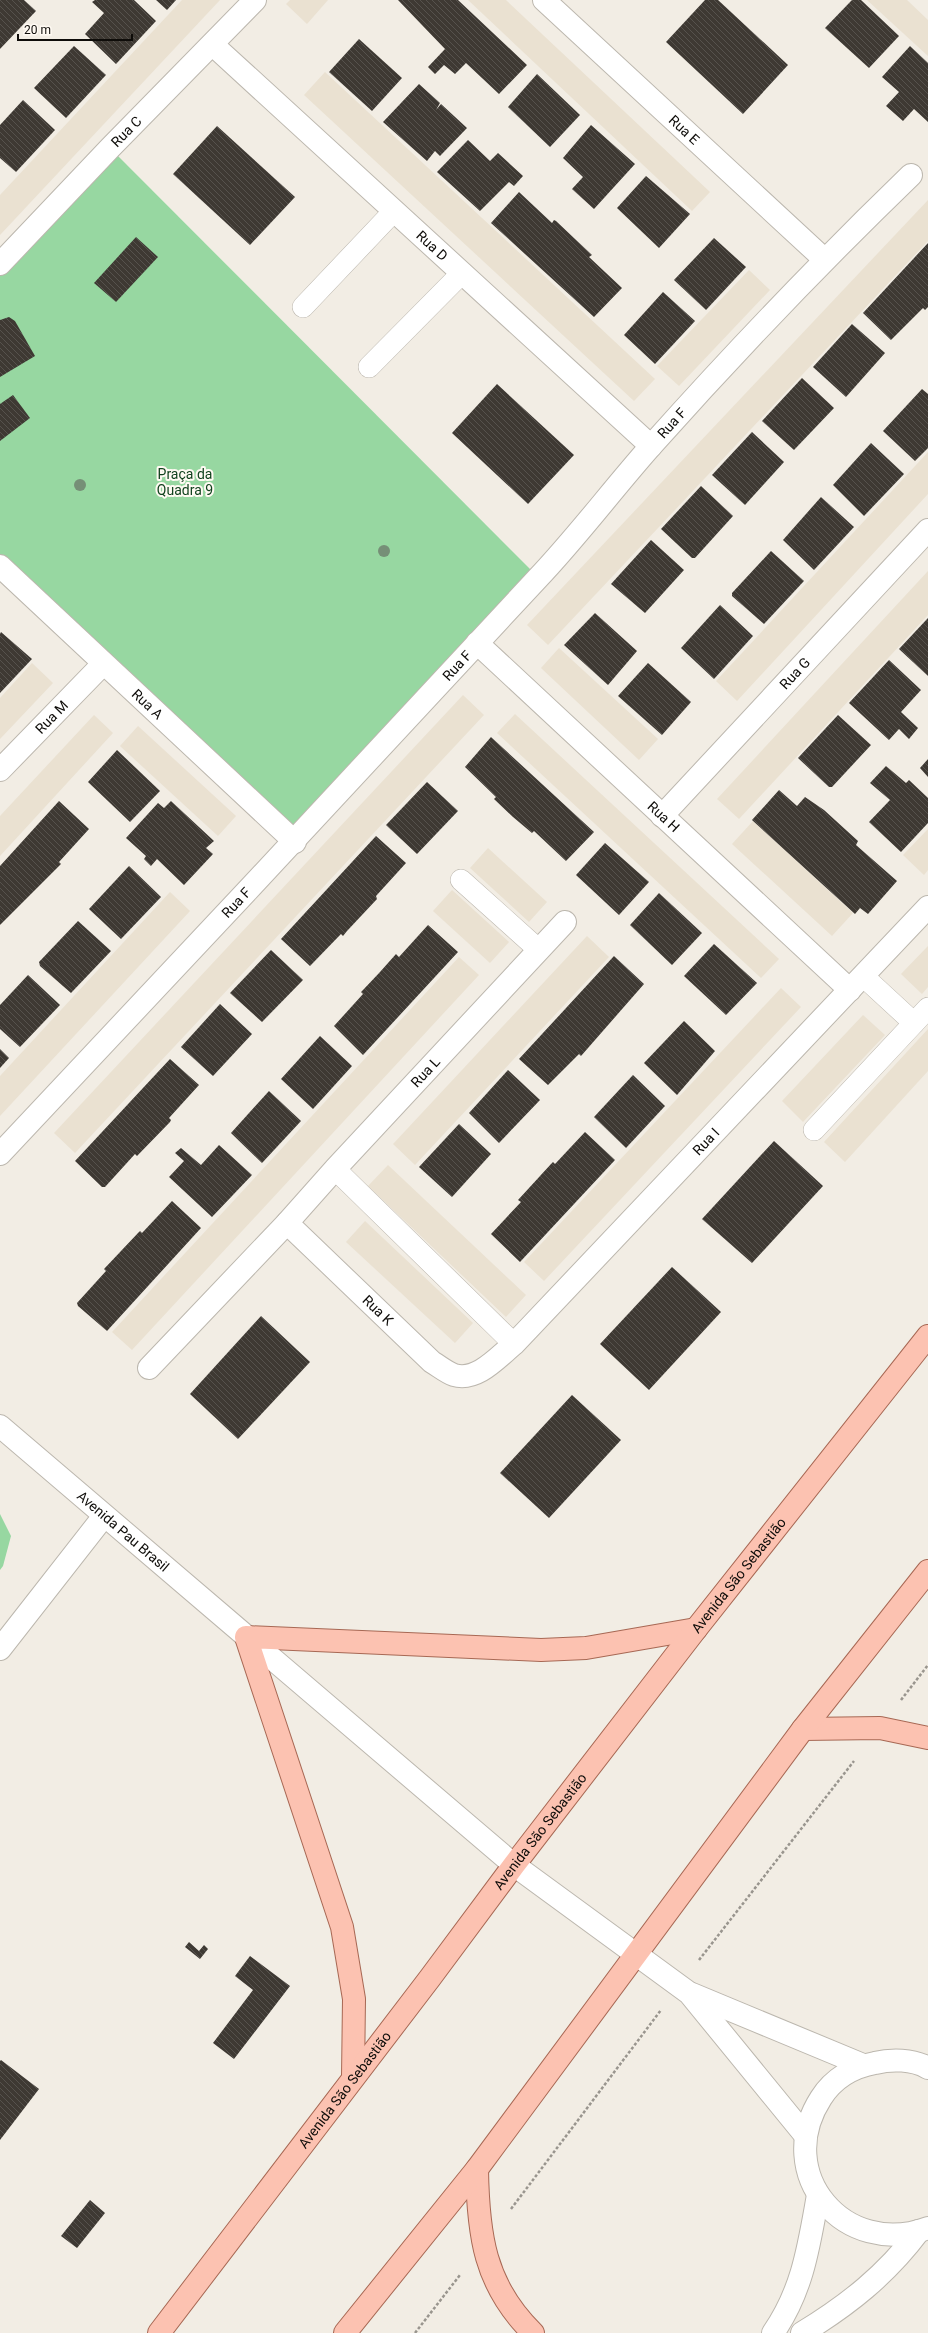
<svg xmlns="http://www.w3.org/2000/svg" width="928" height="2333" font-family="Roboto,sans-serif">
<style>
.built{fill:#eae1d1}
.green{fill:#97d7a1}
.building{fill:url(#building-back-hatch)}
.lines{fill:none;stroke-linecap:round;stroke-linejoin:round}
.service-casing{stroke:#bcb7ae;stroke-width:22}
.minor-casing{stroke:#bcb7ae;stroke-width:24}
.tertiary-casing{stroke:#bcb7ae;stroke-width:24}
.primary-casing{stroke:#a76854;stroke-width:24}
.path{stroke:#99958e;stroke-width:2.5;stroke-dasharray:3 2;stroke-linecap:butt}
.service{stroke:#fff;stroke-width:21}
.minor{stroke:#fff;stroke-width:22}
.tertiary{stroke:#fff;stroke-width:22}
.primary{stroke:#fcc2b1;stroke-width:22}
.tree{fill:#768f77}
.labels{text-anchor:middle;stroke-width:4;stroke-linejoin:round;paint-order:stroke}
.street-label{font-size:14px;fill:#0e0c09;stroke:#fffaf3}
.park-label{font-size:14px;fill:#11421e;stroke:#fffaf3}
</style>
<defs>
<pattern id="building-back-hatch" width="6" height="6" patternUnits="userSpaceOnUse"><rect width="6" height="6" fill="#3e3933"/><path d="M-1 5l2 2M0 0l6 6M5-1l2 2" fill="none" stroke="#56524d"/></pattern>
</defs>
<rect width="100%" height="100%" fill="#f2ede4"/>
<g class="built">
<polygon points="182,0 220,0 0,235 0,195"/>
<polygon points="290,0 328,0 307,24 286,4"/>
<polygon points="468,0 506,0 710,192 692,211"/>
<polygon points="867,0 907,0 928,20 928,56"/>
<polygon points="325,72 655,379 634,401 304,95"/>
<polygon points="928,200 928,241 548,645 527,625"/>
<polygon points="749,270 770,290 679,386 657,366"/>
<polygon points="928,452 928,494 737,701 716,681"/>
<polygon points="928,571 928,615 739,819 717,799"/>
<polygon points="559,648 658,739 639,760 541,668"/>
<polygon points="32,663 53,683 0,739 0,698"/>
<polygon points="463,695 484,715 75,1153 54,1133"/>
<polygon points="515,714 779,959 761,978 497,733"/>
<polygon points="94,715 113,733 0,856 0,816"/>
<polygon points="138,726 236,816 218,836 120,746"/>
<polygon points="753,821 853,913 832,936 732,844"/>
<polygon points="928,829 928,870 924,875 903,855"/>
<polygon points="488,848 547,902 529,922 470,868"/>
<polygon points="452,890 509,942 490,963 433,911"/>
<polygon points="170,892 190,911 0,1116 0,1076"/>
<polygon points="587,936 609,957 415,1165 393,1144"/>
<polygon points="928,946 928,987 922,994 901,974"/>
<polygon points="459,957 479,975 132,1350 112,1332"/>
<polygon points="781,988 801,1007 544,1281 524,1262"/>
<polygon points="863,1015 885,1035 803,1122 782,1101"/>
<polygon points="928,1029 928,1071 845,1162 824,1142"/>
<polygon points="388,1165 526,1295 506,1317 368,1186"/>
<polygon points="365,1221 473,1323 455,1343 346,1242"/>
</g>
<g class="green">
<polygon points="114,152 537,576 295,839 0,562 0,273"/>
<polygon points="0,1514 11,1536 3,1566 0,1570"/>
</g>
<g class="building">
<polygon points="0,0 24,0 36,11 0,49"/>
<polygon points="95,0 134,0 156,21 116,64 85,34 104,13 92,2"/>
<polygon points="156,0 176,0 167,10"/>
<polygon points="398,0 458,0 527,65 499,94 466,63 455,74 444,65 435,74 428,67 445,49"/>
<polygon points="705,0 718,0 788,65 743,114 666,42"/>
<polygon points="852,0 861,0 899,36 869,68 825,28"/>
<polygon points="359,39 402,78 372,111 329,72"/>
<polygon points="74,46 106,75 66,118 34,88"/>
<polygon points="910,46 928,63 928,122 914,109 903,121 886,106 899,92 882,77"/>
<polygon points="537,74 580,115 550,147 508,107"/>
<polygon points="419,84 440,103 436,110 441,104 467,128 440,156 435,151 427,161 383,122"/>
<polygon points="23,100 55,130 16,172 0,158 0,125"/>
<polygon points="591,125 635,164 594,209 572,189 583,177 563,158"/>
<polygon points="217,126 295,197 250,245 173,174"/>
<polygon points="468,140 490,161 498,153 523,176 514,186 509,182 480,211 437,172"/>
<polygon points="646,176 690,214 659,248 617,208"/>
<polygon points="519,192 552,223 554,220 556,221 592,255 589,257 622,288 594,317 491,223"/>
<polygon points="136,237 158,257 116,302 94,283"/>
<polygon points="714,238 746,267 706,310 674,280"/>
<polygon points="928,243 928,307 925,310 923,308 891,340 863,313"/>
<polygon points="663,292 695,321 655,364 624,335"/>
<polygon points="9,317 15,321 35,356 0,377 0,320"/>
<polygon points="852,324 885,353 846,397 813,367"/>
<polygon points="802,378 834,408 794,450 762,421"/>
<polygon points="497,384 574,455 528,504 452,433"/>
<polygon points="922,389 928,394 928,448 915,461 883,431"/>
<polygon points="13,395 30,418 0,441 0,404"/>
<polygon points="752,432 784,462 745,505 712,475"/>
<polygon points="871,443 904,474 864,516 833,485"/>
<polygon points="701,486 733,516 695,558 692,558 661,529"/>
<polygon points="821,497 854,527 814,570 783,540"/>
<polygon points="651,540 684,570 645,613 611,584"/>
<polygon points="771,551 804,581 764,624 732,596 732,593"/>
<polygon points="720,605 753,636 714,679 681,648"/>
<polygon points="595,613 637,651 608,685 564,645"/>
<polygon points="928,618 928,676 899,649"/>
<polygon points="1,632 32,659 0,693 0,634"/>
<polygon points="889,660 921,690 901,712 918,728 909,739 899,729 889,740 849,703"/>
<polygon points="648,663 691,702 662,735 618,696"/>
<polygon points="838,715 871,745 832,787 829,787 798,758"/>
<polygon points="491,737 594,832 566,861 534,831 532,833 513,817 494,799 496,797 465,767"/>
<polygon points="117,750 160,791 130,822 88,782"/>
<polygon points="928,759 928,777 920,768"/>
<polygon points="886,766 906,783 909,780 928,798 928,823 901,852 869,822 890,800 870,783"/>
<polygon points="427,782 458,811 417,854 386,825"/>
<polygon points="779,790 797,806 805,797 824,810 858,841 856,845 897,881 868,914 860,908 855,914 752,820"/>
<polygon points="59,801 89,829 59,862 61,864 0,925 0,866"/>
<polygon points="171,801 214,841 206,848 213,854 184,885 157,859 151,866 144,859 146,856 126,838 158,803 164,808"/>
<polygon points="376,836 406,863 376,896 377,899 347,931 343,936 341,934 310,966 281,939"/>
<polygon points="605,843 649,882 619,915 576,875"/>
<polygon points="129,866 161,897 121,939 89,909"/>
<polygon points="659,893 702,933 672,965 630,925"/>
<polygon points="78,921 111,951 71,993 40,966 39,962"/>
<polygon points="428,925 458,952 363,1055 334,1026 363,994 361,992 363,990 380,972 396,954 399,957"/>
<polygon points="714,944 757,983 726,1015 684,976"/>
<polygon points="271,950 303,980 262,1022 230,993"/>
<polygon points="614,956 644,984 581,1056 579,1054 548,1085 519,1059"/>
<polygon points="28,975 60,1005 20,1047 0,1029 0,1005"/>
<polygon points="220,1004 252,1034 213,1076 181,1047"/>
<polygon points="684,1021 715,1051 677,1095 644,1063"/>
<polygon points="320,1036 352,1066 313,1109 281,1079"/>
<polygon points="0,1049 9,1058 0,1068"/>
<polygon points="170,1059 199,1085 169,1118 171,1120 170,1122 137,1156 135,1154 105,1187 102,1187 75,1161"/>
<polygon points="508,1070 540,1100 499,1143 469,1113"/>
<polygon points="633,1075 665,1106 626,1148 594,1117"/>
<polygon points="269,1091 301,1121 262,1163 231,1133"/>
<polygon points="459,1124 491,1154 452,1197 419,1167"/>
<polygon points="585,1132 615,1160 520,1262 491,1234 521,1202 518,1200 551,1164 553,1162 555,1164"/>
<polygon points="774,1141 823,1186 752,1263 702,1219"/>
<polygon points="219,1145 252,1175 212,1217 169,1177 184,1161 175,1153 181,1148 201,1165"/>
<polygon points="172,1201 201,1228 107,1331 78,1306 77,1303 106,1271 104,1269 138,1233 140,1231 142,1233"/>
<polygon points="672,1267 721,1312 649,1390 600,1344"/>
<polygon points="261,1316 310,1362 238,1439 190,1394"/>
<polygon points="572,1395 621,1440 549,1518 500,1473"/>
<polygon points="189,1942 199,1951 204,1945 208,1949 200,1959 185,1947"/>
<polygon points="250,1956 290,1986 234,2059 213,2043 253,1990 235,1976"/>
<polygon points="1,2060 39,2089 0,2140 0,2061"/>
<polygon points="90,2200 105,2213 77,2248 61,2236"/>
</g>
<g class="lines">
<defs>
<g id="service">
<polyline points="303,307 394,211"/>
<polyline points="369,367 462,273"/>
<polyline points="461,880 539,950"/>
<polyline points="863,976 914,1023"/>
<polyline points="814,1130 928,1008"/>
<polyline points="335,1169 514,1344"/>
</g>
<g id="minor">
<path id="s1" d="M544,0L824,259"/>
<path id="s2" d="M213,45L651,446"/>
<path id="s3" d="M0,264L110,148L255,0"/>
<path id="s4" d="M0,566L295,842"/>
<path id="s5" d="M477,643L850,990"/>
<path id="s6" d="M0,770L103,664"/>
<path id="s7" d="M662,816L928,530"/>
<path id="s8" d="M0,1154C180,963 359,772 537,579C577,537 612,490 651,446C734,353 821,262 911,175"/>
<path id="s9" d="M287,1223L432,1362C439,1366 446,1372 454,1375C477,1382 498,1357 514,1344L928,907"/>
<path id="s10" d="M149,1368L287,1223L335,1169L565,922"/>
<polyline points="0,1649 104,1516"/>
</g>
<g id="tertiary">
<path id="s11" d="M0,1426L514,1865L689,1993L805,2135"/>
<polyline points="692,1994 863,2065"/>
<path d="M928,2068C913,2059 891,2059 875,2063C853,2067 833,2079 821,2098C772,2174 845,2259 928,2228"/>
<path d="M773,2333C803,2290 809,2245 818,2195"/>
<path d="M802,2333C848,2305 886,2275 919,2231"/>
</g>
<g id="primary">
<polyline points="803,1729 880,1728 928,1738"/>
<polyline points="353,2077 354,1999 342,1927 246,1637 541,1650 586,1648 696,1629"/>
<path d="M477,2169C478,2234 484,2285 533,2333"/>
<path id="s12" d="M159,2333L430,1978L514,1865L696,1629L928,1336"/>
<polyline points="345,2333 477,2169 803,1729 928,1571"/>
</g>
</defs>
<use href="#service" class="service-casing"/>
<use href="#minor" class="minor-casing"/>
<use href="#tertiary" class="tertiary-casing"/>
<use href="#primary" class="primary-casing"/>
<g class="path">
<polyline points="901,1700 928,1665"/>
<polyline points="699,1960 854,1761"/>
<polyline points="511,2209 661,2010"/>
<polyline points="415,2333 460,2275"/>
</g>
<use href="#service" class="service"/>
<use href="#minor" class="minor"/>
<use href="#tertiary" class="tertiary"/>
<use href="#primary" class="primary"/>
</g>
<g class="tree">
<circle cx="80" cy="485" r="6"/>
<circle cx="384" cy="551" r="6"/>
</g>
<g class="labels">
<g class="street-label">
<text dy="5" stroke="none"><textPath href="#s1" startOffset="191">Rua E</textPath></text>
<text dy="5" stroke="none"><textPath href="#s3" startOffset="183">Rua C</textPath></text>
<text dy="5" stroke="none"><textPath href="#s2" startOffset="297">Rua D</textPath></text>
<text dy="5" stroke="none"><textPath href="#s8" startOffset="993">Rua F</textPath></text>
<text dy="5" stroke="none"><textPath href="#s8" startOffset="669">Rua F</textPath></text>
<text dy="5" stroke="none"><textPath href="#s7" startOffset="195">Rua G</textPath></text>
<text dy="5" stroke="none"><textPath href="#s4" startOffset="202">Rua A</textPath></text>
<text dy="5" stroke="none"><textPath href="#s6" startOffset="74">Rua M</textPath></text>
<text dy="5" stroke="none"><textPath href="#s5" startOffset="255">Rua H</textPath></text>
<text dy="5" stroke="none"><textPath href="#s8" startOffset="345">Rua F</textPath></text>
<text dy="5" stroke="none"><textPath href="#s10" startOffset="405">Rua L</textPath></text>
<text dy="5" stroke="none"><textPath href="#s9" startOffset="576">Rua I</textPath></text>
<text dy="5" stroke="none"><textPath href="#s9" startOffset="126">Rua K</textPath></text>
<text dy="5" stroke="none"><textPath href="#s11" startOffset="162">Avenida Pau Brasil</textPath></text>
<text dy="5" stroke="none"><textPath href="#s12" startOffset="954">Avenida São Sebastião</textPath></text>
<text dy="5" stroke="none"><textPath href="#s12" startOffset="630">Avenida São Sebastião</textPath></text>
<text dy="5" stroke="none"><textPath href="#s12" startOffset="306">Avenida São Sebastião</textPath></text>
</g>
<g class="park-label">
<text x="185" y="479">Praça da<tspan x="185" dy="16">Quadra 9</tspan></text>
</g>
</g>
<path d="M18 34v6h114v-6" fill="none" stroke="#0e0c09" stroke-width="2"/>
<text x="24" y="34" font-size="12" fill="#0e0c09" stroke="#fffaf3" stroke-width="3" paint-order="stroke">20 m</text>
</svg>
